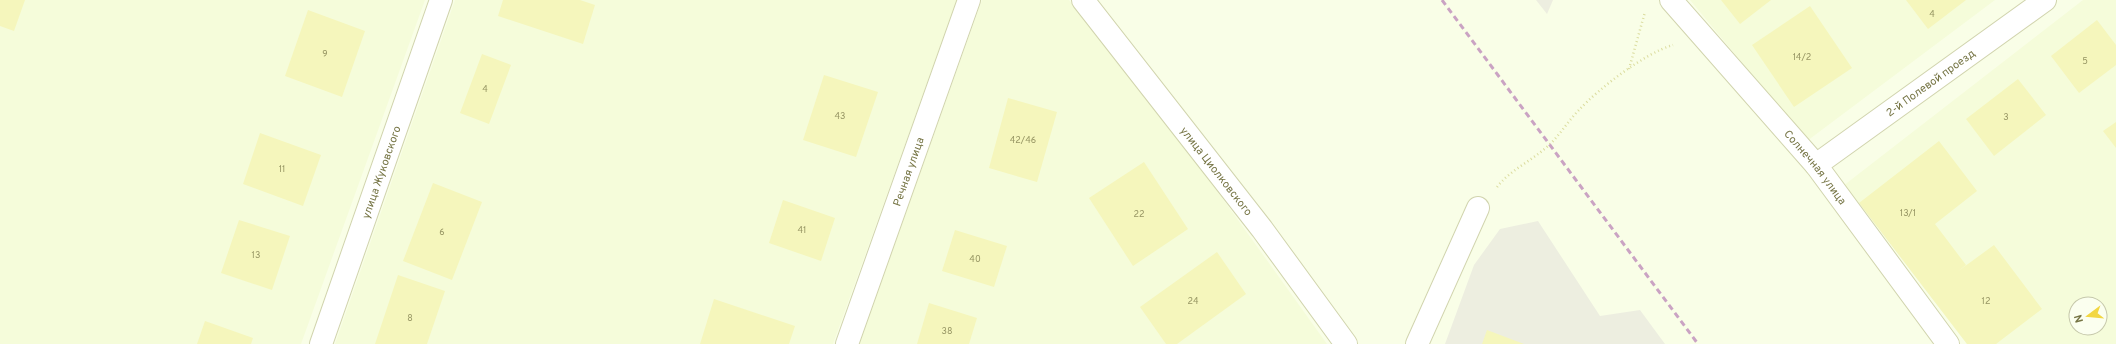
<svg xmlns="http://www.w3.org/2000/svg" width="2116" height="344" font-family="Overpass,sans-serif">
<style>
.residential{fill:#f5fcda;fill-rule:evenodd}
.industrial{fill:#edeee0}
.building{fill:#f5f6bc}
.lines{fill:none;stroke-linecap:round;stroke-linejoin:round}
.minor-casing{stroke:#d1d4ae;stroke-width:24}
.path{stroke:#dbdc9e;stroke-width:2.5;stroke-dasharray:1 3;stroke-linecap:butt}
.minor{stroke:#fff;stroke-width:22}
.rail{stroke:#caa3c3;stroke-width:3;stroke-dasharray:6 4;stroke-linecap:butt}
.labels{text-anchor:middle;stroke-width:3.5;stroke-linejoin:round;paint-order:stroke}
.number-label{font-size:9px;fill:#969563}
.street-label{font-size:11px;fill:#767545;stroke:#fbffef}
</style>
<rect width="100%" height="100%" fill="#f9fee7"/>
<g class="residential">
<polygon points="0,0 425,0 301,344 0,344"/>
<polygon points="455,0 957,0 833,344 335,344"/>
<polygon points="982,0 1069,0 1205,174 1327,344 859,344"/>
<polygon points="1690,0 1995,0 1807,141"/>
<path d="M2083,0H2116V344H1967L1859,203L1843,186ZM2076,304H2100V328H2076Z"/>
</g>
<g class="industrial">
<polygon points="1537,0 1553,0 1547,14 1536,0"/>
<polygon points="1538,221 1600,316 1640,310 1665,344 1445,344 1474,265 1500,229"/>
</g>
<g class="building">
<polygon points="0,0 25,0 14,31 0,26"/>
<polygon points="503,0 580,0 595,5 583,44 498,16"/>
<polygon points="1721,0 1771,0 1740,24"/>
<polygon points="1906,0 1966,0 1928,29"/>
<polygon points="1810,6 1852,68 1794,107 1752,45"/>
<polygon points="308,10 365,31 342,97 285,76"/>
<polygon points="2097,20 2116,45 2116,65 2079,93 2051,56"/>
<polygon points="482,54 511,65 489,124 460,113"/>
<polygon points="824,75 878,92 856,157 803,140"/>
<polygon points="2018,79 2046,115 1994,156 1966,119"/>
<polygon points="1008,98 1057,112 1037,182 989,168"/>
<polygon points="2116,122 2116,148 2103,131"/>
<polygon points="260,133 321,155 303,206 243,184"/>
<polygon points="1939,141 1977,191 1935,224 1966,265 1957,272 1994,245 2042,309 1996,344 1967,344 1859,203"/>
<polygon points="1144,162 1188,229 1133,266 1089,198"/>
<polygon points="433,183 482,202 452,280 403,261"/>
<polygon points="783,200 835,218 821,261 769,243"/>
<polygon points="239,220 290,236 272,290 221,273"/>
<polygon points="955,230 1007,246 994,287 942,271"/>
<polygon points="1217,252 1246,294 1177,344 1166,344 1140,307"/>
<polygon points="398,275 445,291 427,344 375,344"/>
<polygon points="714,299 795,326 789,344 700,344"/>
<polygon points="929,303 977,318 969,344 917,344"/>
<polygon points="205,321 253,338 251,344 197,344"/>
<polygon points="1487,330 1524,344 1482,344"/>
</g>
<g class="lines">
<defs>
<g id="minor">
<path id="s1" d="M1083,0L1262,229L1346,344"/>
<path id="s2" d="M1671,0L1816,165L1948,344"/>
<path id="s3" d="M1816,165L2045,0"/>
<path id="s4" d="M321,344L441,0"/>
<path id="s5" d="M847,344L969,0"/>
<polyline points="1417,344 1478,208"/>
</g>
</defs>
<use href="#minor" class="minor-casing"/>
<g class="path">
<polyline points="1629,69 1645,12"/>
<path d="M1497,187C1511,169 1532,161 1549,145C1560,135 1568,121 1579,110C1598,89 1645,53 1673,45"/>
</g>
<use href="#minor" class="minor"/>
<polyline class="rail" points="1442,0 1698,344"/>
</g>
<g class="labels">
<g class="number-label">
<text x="1932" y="17">4</text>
<text x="325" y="57">9</text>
<text x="1802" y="60">14/2</text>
<text x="2085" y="64">5</text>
<text x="485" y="92">4</text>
<text x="840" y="119">43</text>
<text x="2006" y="120">3</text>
<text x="1023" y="143">42/46</text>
<text x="282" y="172">11</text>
<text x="1908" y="216">13/1</text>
<text x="1139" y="217">22</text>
<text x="802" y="233">41</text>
<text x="442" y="235">6</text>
<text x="256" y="258">13</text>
<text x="975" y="262">40</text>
<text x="1193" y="304">24</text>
<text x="1986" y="304">12</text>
<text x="410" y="321">8</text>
<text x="947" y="334">38</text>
</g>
<g class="street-label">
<text dy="4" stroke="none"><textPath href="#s3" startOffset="141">2-й Полевой проезд</textPath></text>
<text dy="4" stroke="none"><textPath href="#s2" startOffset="221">Солнечная улица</textPath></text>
<text dy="4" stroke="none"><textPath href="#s1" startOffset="217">улица Циолковского</textPath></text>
<text dy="4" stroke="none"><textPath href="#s4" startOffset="182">улица Жуковского</textPath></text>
<text dy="4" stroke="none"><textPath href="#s5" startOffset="183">Речная улица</textPath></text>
</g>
</g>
<g transform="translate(2088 316) rotate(254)"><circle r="19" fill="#fbffef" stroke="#c6c8ab"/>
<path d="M0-3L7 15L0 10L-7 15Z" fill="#f2d742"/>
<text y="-6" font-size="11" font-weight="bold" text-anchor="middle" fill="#767545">N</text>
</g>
</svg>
